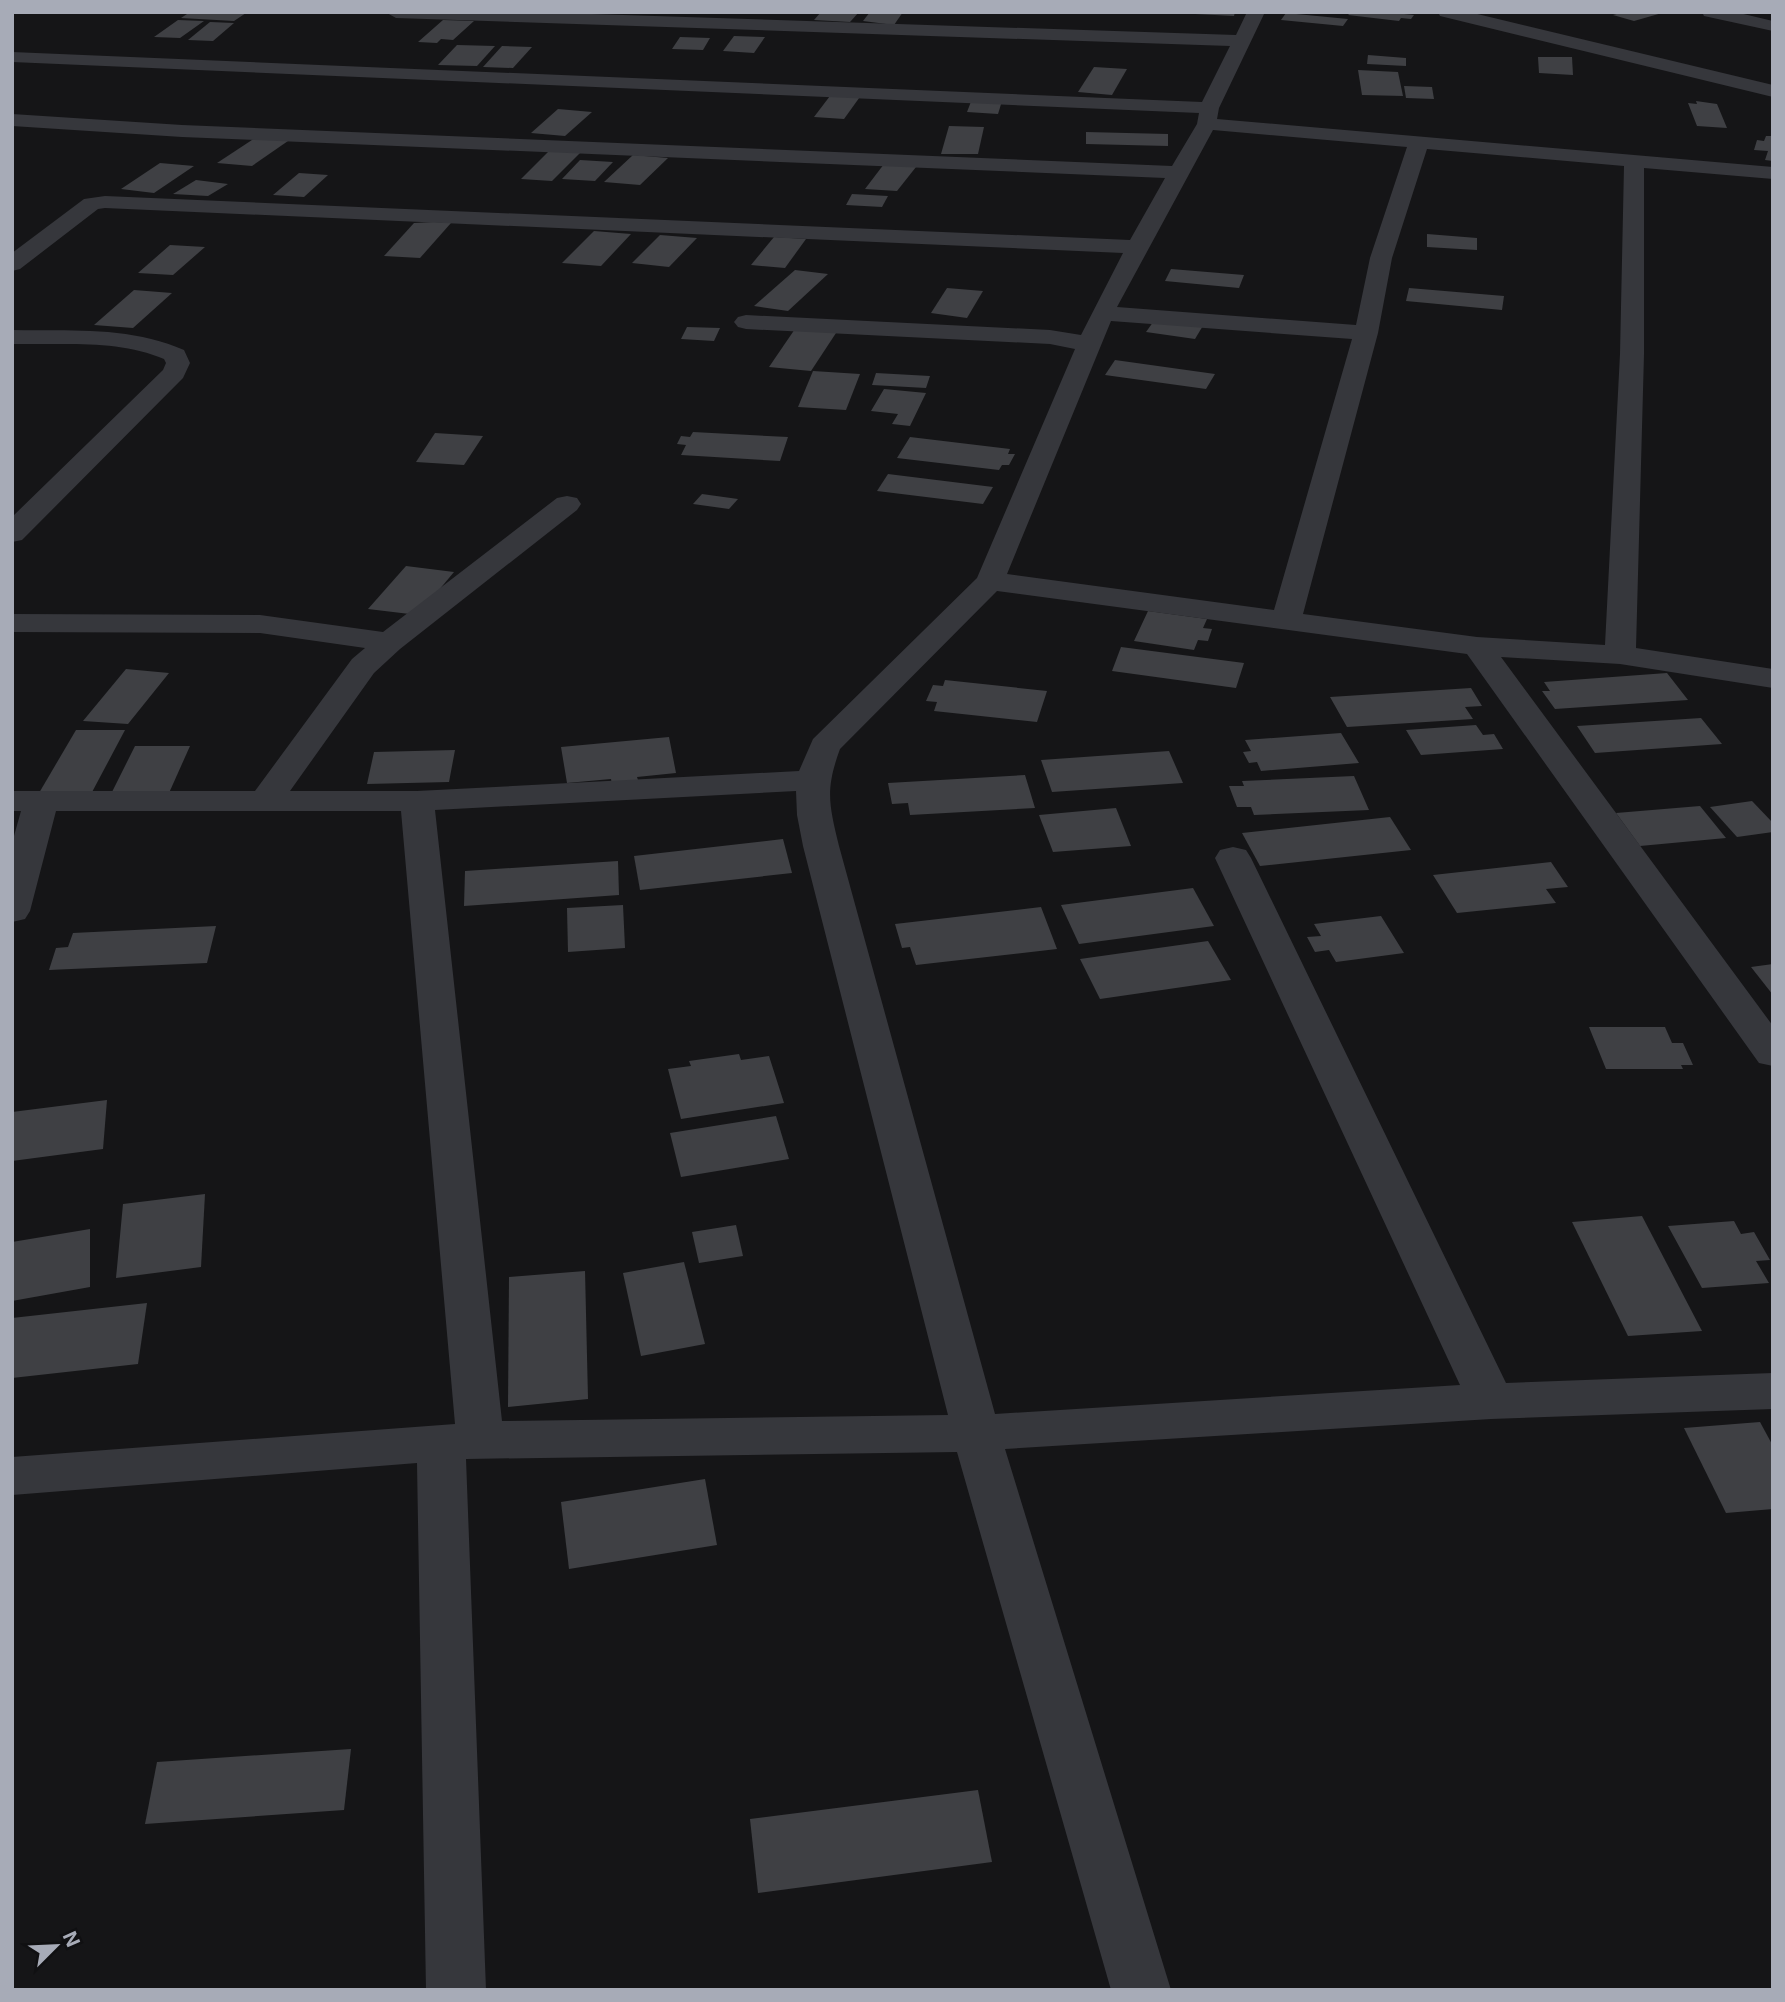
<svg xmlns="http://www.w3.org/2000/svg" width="1785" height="2002" font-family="Inter,sans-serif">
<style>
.building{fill:#3f4044}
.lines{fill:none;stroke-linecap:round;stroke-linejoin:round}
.minor{fill:#36373c;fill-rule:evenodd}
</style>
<rect width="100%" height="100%" fill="#151517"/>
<g class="building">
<polygon points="190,12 240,12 246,13 234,21 181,18"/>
<polygon points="821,12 859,12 850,22 814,20"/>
<polygon points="870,12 903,12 894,25 863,21"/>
<polygon points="1195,12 1235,12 1234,16 1195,14"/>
<polygon points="1351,12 1406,12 1404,14 1414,15 1411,19 1401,18 1399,21 1348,15"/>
<polygon points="1624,12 1662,12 1662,13 1634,21 1613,15"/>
<polygon points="1286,13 1348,19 1343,26 1281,20"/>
<polygon points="178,20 204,21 180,38 154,37"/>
<polygon points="443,20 474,21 453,40 441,39 437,43 418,42"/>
<polygon points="210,22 234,23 213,41 188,40"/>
<polygon points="734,36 765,37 754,53 723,51"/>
<polygon points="680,37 710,38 703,50 672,49"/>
<polygon points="457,45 495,46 477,66 438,65"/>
<polygon points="502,46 532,47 513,68 483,67"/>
<polygon points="1368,55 1406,58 1406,66 1367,64"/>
<polygon points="1538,57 1572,57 1573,75 1539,73"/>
<polygon points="1094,67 1127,69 1112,95 1078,92"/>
<polygon points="1358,70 1398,72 1403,96 1362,95"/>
<polygon points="1404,86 1432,87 1434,99 1406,98"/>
<polygon points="833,92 862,94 844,119 814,117"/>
<polygon points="972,99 1002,101 998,114 967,112"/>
<polygon points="1696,101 1717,104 1727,128 1697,126 1688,103 1697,104"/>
<polygon points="558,109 592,112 565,136 531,133"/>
<polygon points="949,126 984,127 978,154 941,154"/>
<polygon points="1086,132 1168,134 1168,146 1086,144"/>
<polygon points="1766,136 1773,136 1773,161 1765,160 1768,151 1754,150 1757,140 1764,141"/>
<polygon points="255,138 288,141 252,166 217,163"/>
<polygon points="549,151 580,153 552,181 521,179"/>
<polygon points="633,155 668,158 640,185 604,182"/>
<polygon points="580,160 613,162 595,181 562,179"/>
<polygon points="160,163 194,166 154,193 121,189"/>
<polygon points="884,164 916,167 897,191 865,189"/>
<polygon points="299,173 328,175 304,197 273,195"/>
<polygon points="196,180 228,184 208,196 173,194"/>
<polygon points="852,194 888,196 882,207 846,205"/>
<polygon points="434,222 451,223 420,258 384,256 414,223"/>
<polygon points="594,231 631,234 601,266 562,263"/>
<polygon points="1427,234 1477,238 1477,250 1427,247"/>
<polygon points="660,235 697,238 669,267 632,263"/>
<polygon points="774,237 806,239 785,268 751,265"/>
<polygon points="170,245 205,247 173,275 138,273"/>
<polygon points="1171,269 1244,275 1239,288 1165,281"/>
<polygon points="795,270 828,274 788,311 754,306"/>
<polygon points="947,288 983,291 967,318 931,313"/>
<polygon points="1409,288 1504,296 1502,310 1406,301"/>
<polygon points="134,290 172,293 133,328 94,325"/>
<polygon points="1156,318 1204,324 1195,339 1146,332"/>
<polygon points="797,326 838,330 811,371 769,367"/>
<polygon points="687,327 720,328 714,341 681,339"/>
<polygon points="1115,360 1215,374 1206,389 1105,375"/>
<polygon points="813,371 860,374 846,410 798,407"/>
<polygon points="876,373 930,376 926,388 872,385"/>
<polygon points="884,389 926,393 910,426 892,424 898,414 871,411"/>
<polygon points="693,432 788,437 780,461 681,455 686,445 677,444 681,436 690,437"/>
<polygon points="435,433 483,436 464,465 416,462"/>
<polygon points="910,437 1010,449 1008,454 1015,454 1009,465 1002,465 999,470 897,458"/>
<polygon points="888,474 993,487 983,504 877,491"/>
<polygon points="702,494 738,499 729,509 693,504"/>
<polygon points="406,566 454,572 418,615 368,609"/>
<polygon points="1148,611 1207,619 1203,628 1212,629 1208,641 1198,640 1194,650 1134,641"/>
<polygon points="1121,647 1244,663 1236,688 1112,671"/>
<polygon points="126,669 169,673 128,724 83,721"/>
<polygon points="1667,673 1688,700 1555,709 1542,691 1550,691 1544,682"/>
<polygon points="945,680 1047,691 1037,722 934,711 937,702 926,701 933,685 943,686"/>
<polygon points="1471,688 1482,706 1465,707 1473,719 1347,727 1330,697"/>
<polygon points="1701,718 1722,744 1595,753 1577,726"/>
<polygon points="1476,725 1483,735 1494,734 1503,749 1421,755 1406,730"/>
<polygon points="76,730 125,730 91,794 39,793"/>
<polygon points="1341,733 1359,763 1261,771 1257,762 1249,763 1243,752 1251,751 1245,740"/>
<polygon points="669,737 676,773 637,777 639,783 612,785 611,779 567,783 561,747"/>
<polygon points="135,746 190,746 169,793 112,792"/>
<polygon points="455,750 449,782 367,784 374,752"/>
<polygon points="1169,751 1183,783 1052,792 1041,760"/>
<polygon points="1025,775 1035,808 910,815 908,803 892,804 888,783"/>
<polygon points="1354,776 1369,810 1254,815 1251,807 1237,807 1229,786 1244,786 1242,781"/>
<polygon points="1752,801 1773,823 1773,832 1737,837 1710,807"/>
<polygon points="1700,806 1726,838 1640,846 1616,813"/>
<polygon points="1116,808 1131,846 1053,852 1039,815"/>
<polygon points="1390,817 1411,850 1260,866 1242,833"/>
<polygon points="783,839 792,873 640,890 634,856"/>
<polygon points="618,861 619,895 464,906 465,871"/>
<polygon points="1551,862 1568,887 1546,889 1556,903 1457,913 1433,875"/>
<polygon points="1193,888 1214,926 1079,944 1061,905"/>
<polygon points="623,905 625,948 568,952 567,908"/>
<polygon points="1041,907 1057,949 916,965 910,947 902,948 895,924"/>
<polygon points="1381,916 1404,953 1336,962 1329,950 1315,952 1307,937 1321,936 1314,924"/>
<polygon points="216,926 207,963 49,970 56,948 68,947 73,933"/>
<polygon points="1208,941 1231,980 1100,999 1080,959"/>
<polygon points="1773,964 1773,995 1751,967"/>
<polygon points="1589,1027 1665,1027 1672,1043 1683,1043 1693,1065 1681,1065 1683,1069 1606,1069"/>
<polygon points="739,1054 741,1060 769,1056 784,1103 681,1119 668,1069 691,1066 689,1061"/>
<polygon points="107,1100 103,1149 12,1161 12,1112"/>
<polygon points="776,1116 789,1159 681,1177 670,1133"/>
<polygon points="205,1194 201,1267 116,1278 123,1204"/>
<polygon points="1642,1216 1702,1331 1628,1336 1572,1222"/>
<polygon points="1734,1221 1741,1234 1754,1232 1770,1260 1756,1261 1769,1283 1702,1288 1668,1226"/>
<polygon points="736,1225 743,1256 699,1263 692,1232"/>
<polygon points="90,1229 90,1287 12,1301 12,1242"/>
<polygon points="684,1262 705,1344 641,1356 623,1273"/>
<polygon points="585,1271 588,1399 508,1407 509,1277"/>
<polygon points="147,1303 138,1364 12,1378 12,1318"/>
<polygon points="1760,1422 1773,1446 1773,1509 1726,1513 1684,1428"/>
<polygon points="705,1479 717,1545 569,1569 561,1502"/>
<polygon points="351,1749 344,1810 145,1824 157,1762"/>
<polygon points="978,1790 992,1862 758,1893 750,1819"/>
</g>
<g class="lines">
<g class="minor">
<path d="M530,12L1236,35L1247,12H1265L1219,108L1217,119L1773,167V179L1644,168V354L1636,648L1773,669V688L1620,664L1501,657L1773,1026V1066L1759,1063L1467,654L997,591L840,749C825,790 829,804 839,846L995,1414L1460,1385L1215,858L1220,850L1233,847L1246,850L1251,858L1506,1383L1773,1373V1409L1491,1419L1005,1449L1171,1990H1111L957,1452L466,1459L486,1990H426L417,1463L12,1495V1457L455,1424L401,811H56L30,911L25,919L12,922V843L21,811H12V791H255L352,659L365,648L260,633L12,632V614L260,615L383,632L557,498L567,496L577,498L581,504L577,510L400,649L374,673L290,791H417L799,771L813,739L977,578L1075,349L1050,344L746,329L738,327L734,322L738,317L746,315L1050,330L1081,335L1123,253L105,208L98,209L20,269L12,271V253L84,199L105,196L1130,240L1165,178L182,137L12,126V114L182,125L1172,166L1197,124L1199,113L12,62V52L1202,102L1230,46L396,18L387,13ZM1213,130L1407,147L1370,258L1356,325L1117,307ZM1427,149L1624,166L1620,354L1605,645L1477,637L1303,614L1378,333L1392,258ZM1111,321L1352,339L1274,610L1007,574ZM796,791L797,815L803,846L948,1415L502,1421L435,810Z"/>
<polygon points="1438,12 1469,12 1773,85 1773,97 1440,16"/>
<polygon points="1702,12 1735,12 1773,21 1773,31 1704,16"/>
<path d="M12,330C69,331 131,326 184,350L190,363L183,378L22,540L12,542V517L163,370L166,363L164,359C119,339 61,345 12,344Z"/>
</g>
</g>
<rect width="1785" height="2002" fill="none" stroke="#a7abb7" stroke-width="28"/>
<g transform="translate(56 1946) rotate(66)" stroke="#101012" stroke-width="5" paint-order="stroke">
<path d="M0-5L12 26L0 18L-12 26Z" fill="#a7abb7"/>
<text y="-10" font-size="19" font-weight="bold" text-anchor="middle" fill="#a7abb7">N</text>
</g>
</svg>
